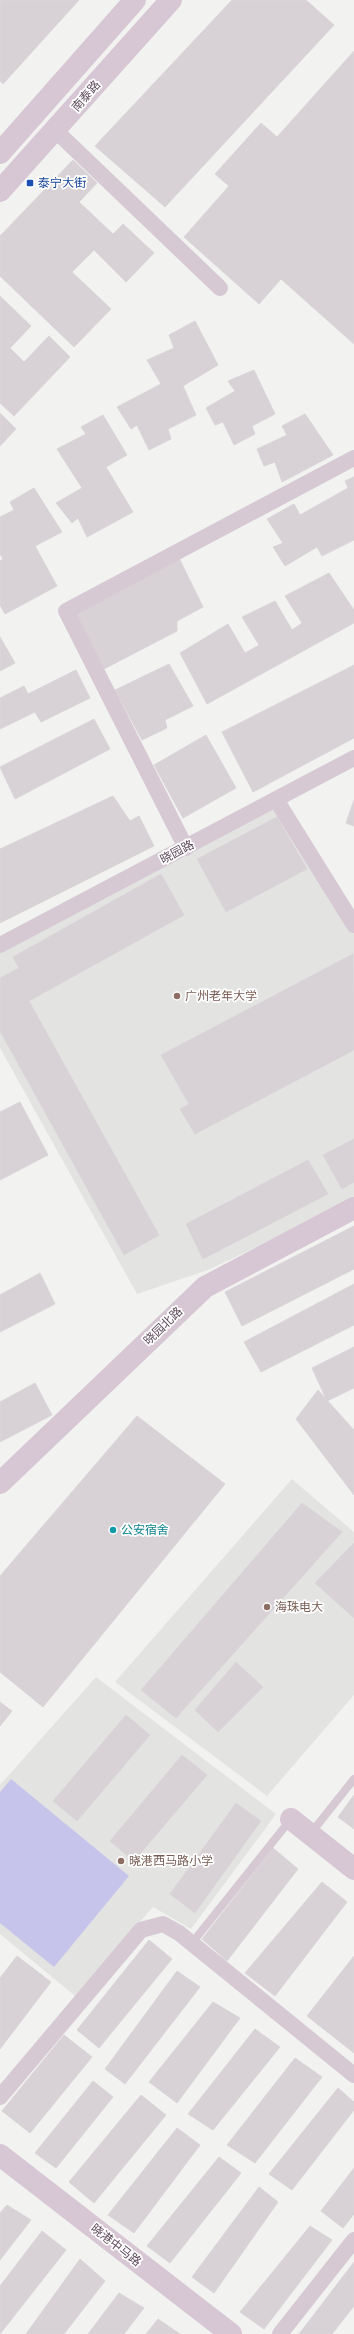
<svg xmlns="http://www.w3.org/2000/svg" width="354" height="2334" font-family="Signika,'Noto Sans SC',sans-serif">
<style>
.education{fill:#e3e4e2}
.green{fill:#c7c4ec}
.building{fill:#d8d1d6;stroke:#dbd5d9}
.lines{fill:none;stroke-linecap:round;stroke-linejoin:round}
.lane{stroke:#d6c9d4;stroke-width:8}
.street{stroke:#d6c9d4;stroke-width:16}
.secondary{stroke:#d7c6d4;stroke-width:22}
.transit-dot{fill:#1a4fb4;stroke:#fff;stroke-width:1.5}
.education-dot{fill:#8d6e63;stroke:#fff;stroke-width:1.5}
.culture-dot{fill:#0f9aa8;stroke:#fff;stroke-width:1.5}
.labels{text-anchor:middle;stroke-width:3.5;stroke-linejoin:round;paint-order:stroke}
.street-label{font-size:12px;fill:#5d4a5a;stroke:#fff}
.transit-label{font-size:12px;fill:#164399;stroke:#fff;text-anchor:start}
.education-label{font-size:12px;fill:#785e54;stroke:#fff;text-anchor:start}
.culture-label{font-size:12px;fill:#0d838f;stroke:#fff;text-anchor:start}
</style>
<rect width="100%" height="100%" fill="#f2f3f1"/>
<g class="education">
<polygon points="277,801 354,925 354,1201 208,1270 137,1294 0,1048 0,945"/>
<polygon points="292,1479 354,1532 354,1695 267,1796 115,1682"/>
<polygon points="96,1677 276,1814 191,1929 153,1907 75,1996 0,1934 0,1785"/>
</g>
<polygon class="green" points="11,1779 129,1876 54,1967 0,1923 0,1792"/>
<g class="building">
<polygon points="0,0 79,0 3,84 0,81"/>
<polygon points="232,0 306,0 334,25 165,207 95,146"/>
<polygon points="354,51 354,344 281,279 259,304 184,237 229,186 215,174 261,123 277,137"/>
<polygon points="73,160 97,183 79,202 113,234 123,224 154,253 126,282 94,250 72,272 111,309 74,347 0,276 0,236"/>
<polygon points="0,296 31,326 10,348 24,362 49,336 70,357 14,416 0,403"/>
<polygon points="195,321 218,365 183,386 196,415 168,429 171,439 149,450 137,425 131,429 117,407 161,384 147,360 174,348 169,335"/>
<polygon points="254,370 275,414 252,426 255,434 234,445 223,422 215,425 206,408 235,391 228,381"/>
<polygon points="0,413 16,429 0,446"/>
<polygon points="305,414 333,455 282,482 275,462 264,466 257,449 287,435 282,426"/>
<polygon points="103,415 127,455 106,467 133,512 87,537 78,518 72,523 56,503 82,488 57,449 86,434 81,427"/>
<polygon points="354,477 354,540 322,556 317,547 285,566 273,547 283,543 267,519 294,504 300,515 348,488 345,481"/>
<polygon points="34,488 62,532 35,546 57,586 5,614 0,605 0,561 3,559 0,554 0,517 14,510 10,502"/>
<polygon points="179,558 203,607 177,621 177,631 102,670 73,613"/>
<polygon points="329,573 354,610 354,623 207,704 180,653 228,624 245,653 259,645 242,617 275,601 292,630 302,623 285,596"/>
<polygon points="0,637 15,663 0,671"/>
<polygon points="169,664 193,706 165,720 167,728 142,740 115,690"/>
<polygon points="354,665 354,738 253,792 222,732"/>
<polygon points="76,670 90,698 41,722 35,712 0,729 0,698 24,686 28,694"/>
<polygon points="94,719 110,749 15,799 0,767"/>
<polygon points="206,735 236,788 183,818 154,765"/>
<polygon points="113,796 130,821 139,816 154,846 0,923 0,849"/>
<polygon points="354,800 354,826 346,823"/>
<polygon points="277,817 307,869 226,912 197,859"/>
<polygon points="161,874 184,915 29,1001 159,1235 124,1255 0,1031 0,978 19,968 13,957"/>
<polygon points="353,954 354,1050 195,1134 180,1109 189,1104 161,1055"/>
<polygon points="20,1102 48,1155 0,1180 0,1112"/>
<polygon points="354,1139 354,1182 342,1189 323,1155"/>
<polygon points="308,1160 328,1194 203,1259 186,1224"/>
<polygon points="354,1226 354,1269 242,1326 225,1292"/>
<polygon points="40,1273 55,1304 0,1332 0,1295"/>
<polygon points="354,1284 354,1325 261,1372 244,1342"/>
<polygon points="354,1347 354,1388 327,1401 312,1368"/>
<polygon points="35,1383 52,1415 0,1442 0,1402"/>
<polygon points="318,1390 354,1430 354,1495 296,1419"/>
<polygon points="137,1416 225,1484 43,1707 0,1672 0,1576"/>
<polygon points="302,1503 342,1532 176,1718 141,1690"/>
<polygon points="354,1543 354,1618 315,1583"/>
<polygon points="236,1662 263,1687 218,1732 195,1710"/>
<polygon points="0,1702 12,1711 0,1726"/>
<polygon points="126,1715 150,1735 77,1821 53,1801"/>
<polygon points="182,1755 207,1775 134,1861 110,1841"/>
<polygon points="354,1795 354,1829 338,1817"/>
<polygon points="236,1803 261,1821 195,1913 170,1894"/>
<polygon points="273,1848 298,1869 227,1961 202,1939"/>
<polygon points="322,1882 347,1902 275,1996 245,1973"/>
<polygon points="149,1940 172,1959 99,2048 77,2030"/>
<polygon points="17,1956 51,1982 0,2049 0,1978"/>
<polygon points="354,1956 354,2053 307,2016"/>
<polygon points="177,1971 200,1987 125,2084 105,2069"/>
<polygon points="213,2002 240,2018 177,2103 149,2082"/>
<polygon points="255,2029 280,2047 213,2130 188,2114"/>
<polygon points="64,2035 92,2057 30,2133 2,2111"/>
<polygon points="295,2058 322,2077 255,2163 227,2145"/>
<polygon points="93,2081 113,2097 56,2168 35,2153"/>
<polygon points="338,2088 354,2102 354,2110 292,2190 269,2174"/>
<polygon points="141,2095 166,2115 94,2203 69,2182"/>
<polygon points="177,2128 200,2145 134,2233 108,2215"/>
<polygon points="219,2157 241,2173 170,2263 147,2246"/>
<polygon points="354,2168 354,2214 343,2228 321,2211"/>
<polygon points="259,2187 278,2202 214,2293 192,2277"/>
<polygon points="7,2205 31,2220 0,2260 0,2213"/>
<polygon points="310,2226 332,2240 264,2329 240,2312"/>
<polygon points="42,2231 66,2250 0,2334 0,2286"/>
<polygon points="80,2259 105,2281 64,2334 26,2334"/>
<polygon points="354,2262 354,2306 332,2334 299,2334"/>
<polygon points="119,2293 144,2308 124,2334 88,2334"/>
<polygon points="158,2319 180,2334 146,2334"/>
</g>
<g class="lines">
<g class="lane">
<polyline points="311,1833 354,1779"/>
<polyline points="192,1943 291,1819"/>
</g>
<g class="street">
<polyline points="56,131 220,288"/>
<polyline points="277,801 354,925"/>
<polyline points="186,848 66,611 354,458"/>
<polyline points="0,945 354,758"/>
<polyline points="0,2097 141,1930 163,1924 179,1933 354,2075"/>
<polyline points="280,2334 354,2240"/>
</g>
<g class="secondary">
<polyline points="0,153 135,0"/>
<polyline points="0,191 171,0"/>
<polyline points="0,1483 205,1287 354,1208"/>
<polyline points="291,1819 354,1869"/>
<polyline points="0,2155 231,2334"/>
</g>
</g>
<rect class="transit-dot" x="26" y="179" width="8" height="8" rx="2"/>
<g class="education-dot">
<circle cx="177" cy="996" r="4"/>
<circle cx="267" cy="1607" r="4"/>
<circle cx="121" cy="1861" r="4"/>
</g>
<circle class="culture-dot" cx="113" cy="1530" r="4"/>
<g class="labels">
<g class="street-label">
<text transform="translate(86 96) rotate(-49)" y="4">南泰路</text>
<text transform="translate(177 852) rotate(-28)" y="4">晓园路</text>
<text transform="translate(163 1326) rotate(-44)" y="4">晓园北路</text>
<text transform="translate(116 2245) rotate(38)" y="4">晓港中马路</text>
</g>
<g class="transit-label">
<text x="38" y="187">泰宁大街</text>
</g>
<g class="education-label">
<text x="185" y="1000">广州老年大学</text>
<text x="275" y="1611">海珠电大</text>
<text x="129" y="1865">晓港西马路小学</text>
</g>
<g class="culture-label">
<text x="121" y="1534">公安宿舍</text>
</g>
</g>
</svg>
